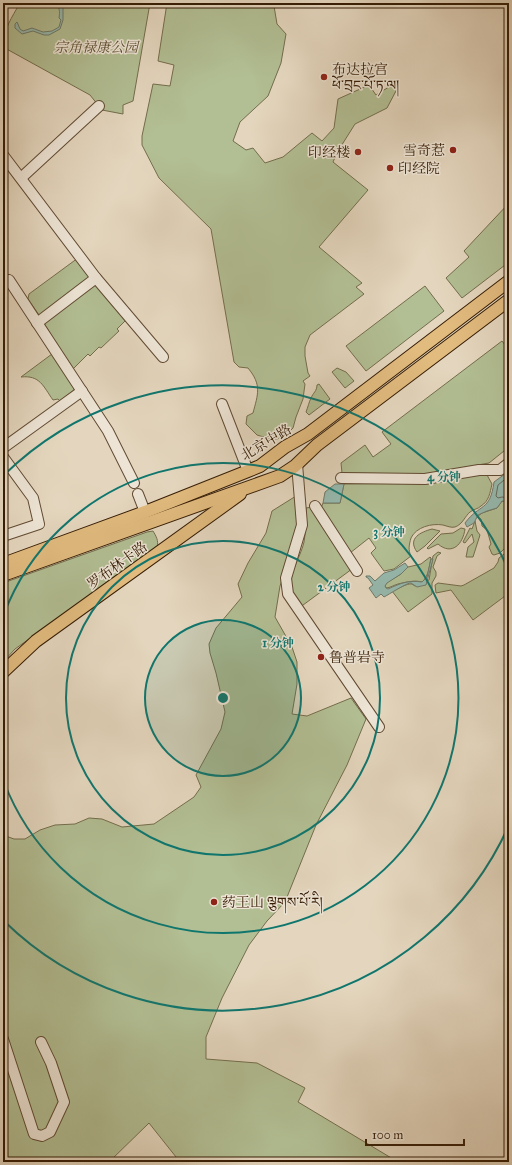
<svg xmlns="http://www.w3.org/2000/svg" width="512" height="1165" font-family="'IM FELL Great Primer','Noto Serif SC','Noto Serif Tibetan',serif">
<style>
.green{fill:#b2be93;stroke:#746d4c}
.water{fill:#96b9ae;stroke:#6f7a6a}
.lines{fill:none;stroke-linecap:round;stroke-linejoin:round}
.shore{stroke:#666a59;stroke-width:1}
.minor-casing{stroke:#614a32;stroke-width:12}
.major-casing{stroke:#351c04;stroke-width:14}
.minor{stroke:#ede4d5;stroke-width:10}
.major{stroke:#e2bb7f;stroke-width:12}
.ring{fill:none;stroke:#0f766e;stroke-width:2}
.poi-dot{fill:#8f2418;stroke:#ede4d5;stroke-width:1.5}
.labels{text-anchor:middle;stroke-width:3;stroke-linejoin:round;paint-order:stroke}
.park-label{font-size:14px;font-style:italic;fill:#5a4d2f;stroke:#ede4d5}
.poi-label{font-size:14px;fill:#351c04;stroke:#ede4d5;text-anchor:start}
.street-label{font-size:14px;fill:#351c04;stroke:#ede4d5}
.centre{fill:#0f766e;stroke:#ede4d5;stroke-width:2}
.ring-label{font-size:12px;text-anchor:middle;font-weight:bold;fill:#0f766e;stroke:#ede4d5;stroke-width:3;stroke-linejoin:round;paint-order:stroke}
</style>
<rect width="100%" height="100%" fill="#e4d6be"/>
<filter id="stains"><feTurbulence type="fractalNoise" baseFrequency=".005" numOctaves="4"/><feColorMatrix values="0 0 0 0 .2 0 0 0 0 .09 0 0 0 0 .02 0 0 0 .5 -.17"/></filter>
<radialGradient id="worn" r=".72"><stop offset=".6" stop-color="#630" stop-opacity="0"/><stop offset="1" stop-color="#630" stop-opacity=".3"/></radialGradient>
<g class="green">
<path d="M20,3H150L133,101L123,105V114L102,110L90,95L3,47C3,30 12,17 20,3Z"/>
<path d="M167,3H271L274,6L277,24L286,34L281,63L268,96L240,122L233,141L246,150L253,148L265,163L283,157L312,133L322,141L334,128L338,99L369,85L376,95L392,85L397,89L387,108L355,124L338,151L333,162L368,190L319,247L362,283L356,287L364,294L310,335L305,347V356L308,373L310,376L303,381L305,384L303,399L296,417L293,428L286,435L277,439L267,438L257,435L246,424L247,416L253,413C258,394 262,385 248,368L239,367L234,362L211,229L159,178L142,145V136L153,84L170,86L174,65L158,61Z"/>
<polygon points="509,203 509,262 462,298 446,278 469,257 464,251"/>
<polygon points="78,258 89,273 90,279 42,315 39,315 28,299 29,294"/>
<polygon points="96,285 126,320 117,329 119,331 101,348 99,347 90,356 88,354 72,370 44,323 92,286"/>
<polygon points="425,286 444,311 366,371 346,346"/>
<polygon points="502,341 509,350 509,447 489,463 426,474 342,473 341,463 365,445 373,457 391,444 382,432"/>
<path d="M52,354L75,389L60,401L58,399L53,400C43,386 40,375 21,377Z"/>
<polygon points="337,368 346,372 354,381 345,388 332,372"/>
<path d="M319,384L330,399L309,415L306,412C308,407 309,402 311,398C313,393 317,391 317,385Z"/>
<path d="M481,474L487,475L492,484C490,493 489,501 481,506C478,509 474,509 470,512C465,516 463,524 455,527C451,528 447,526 443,525C432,523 416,527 411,538C409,545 408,550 411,556L394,569L384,571L371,553L376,548L369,538L350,553L321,508L323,503H340L344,484L426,483Z"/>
<polygon points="296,496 298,518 295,536 288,563 280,586 275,617 292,647 297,662 297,684 292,714 307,716 351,698 366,719 347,765 316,825 285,902 267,921 249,945 222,998 206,1037 206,1059 257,1063 305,1088 298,1102 398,1162 180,1162 149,1123 109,1162 3,1162 4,1154 3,1149 3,835 14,839 25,839 40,830 55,825 75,824 89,818 102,819 122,827 154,824 194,797 201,787 196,775 221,729 225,712 216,673 210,653 209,644 216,628 242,597 238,584 248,563 266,533 272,511"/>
<polygon points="502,501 509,502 509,544 500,553 494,555 492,554 489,547 491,544 487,530 482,526 481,519 477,517 482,513 497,508"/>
<path d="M312,507L352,569L299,608C297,602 293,596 292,590C288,573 300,559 304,542C306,531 306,519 306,508Z"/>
<polygon points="475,521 477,531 480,535 473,557 466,557 468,547 474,542 472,534 465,543 463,542 470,528 472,529"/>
<path d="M461,528L465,529C463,544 452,556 438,544L428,549L427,548L441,534L453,533Z"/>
<path d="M432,529L440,531L425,546L417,552C407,538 421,532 432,529Z"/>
<path d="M153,531C156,536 159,541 157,547L15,649L3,662V583L147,532Z"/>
<polygon points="509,550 509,593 473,620 451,590 436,593 435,585 438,583 461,586 464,585 494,568 498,562 499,558"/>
<path d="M438,552L441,553L437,556L433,567L436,572V576L432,583V594L408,612L392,591C398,589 407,583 412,584L415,586L429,580L433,556Z"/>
<path d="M430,557L431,558C429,566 429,576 422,582C415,580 406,582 398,584C394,585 390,588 386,588L385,586L386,583L401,574L408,567L421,564Z"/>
</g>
<g class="water">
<path d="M54,3H64L63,8V20L60,29L49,35H44L33,31L22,34L15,28V24L17,22L20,29L23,31L32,28L43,32L52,31L59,27L61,20L59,18C60,12 60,6 54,3Z"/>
<path d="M509,471V502L502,501L497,508L487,511L478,515L474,523L467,527L465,523C480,503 490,512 494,482Z"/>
<polygon points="335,484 344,484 340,503 323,503 325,492"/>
<path d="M431,559H433L426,585L417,587C415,586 413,584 411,583C408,582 388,595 384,597L381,594L376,598L369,588L373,585L368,578L366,577V576H370L375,581L384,573L394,570L405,563L408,567L401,574L387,583L385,586L386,588L388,589C401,583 409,580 422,582L427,577Z"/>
</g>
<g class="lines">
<polyline class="shore" points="509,476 498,485 496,496 498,498 502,497 509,498"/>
<defs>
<g id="minor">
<polyline points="3,155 96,278 163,357"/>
<polyline points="21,178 99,106"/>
<polyline points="9,280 108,431 134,483"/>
<polyline points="37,323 96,278"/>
<polyline points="222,404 248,471"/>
<polyline points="3,448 82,391"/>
<polyline points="3,457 33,498 39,524 3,536"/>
<polyline points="297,464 302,525 286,578 288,594 379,727"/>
<polyline points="341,478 425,479 479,470 500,470 509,463"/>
<polyline points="138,494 145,512"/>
<polyline points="315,506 357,571"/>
<polyline points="3,1039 34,1134 42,1136 50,1132 64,1102 51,1063 41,1042"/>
</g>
<g id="major">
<polyline points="3,564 145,512 248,471 260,466 285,447 308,434 509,281"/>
<polyline points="3,575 280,476 295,466 317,445 509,300"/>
<polyline points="3,672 36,641 240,494"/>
</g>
</defs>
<use href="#minor" class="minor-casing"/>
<use href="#major" class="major-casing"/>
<use href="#minor" class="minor"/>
<use href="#major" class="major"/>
</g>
<circle cx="223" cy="698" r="78" fill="#0f766e" fill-opacity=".12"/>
<g class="ring">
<circle cx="223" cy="698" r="78"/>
<circle cx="223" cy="698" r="157"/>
<path d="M4 614A235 235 0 1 1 4 782"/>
<path d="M509 825A313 313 0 0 1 4 921M4 475A313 313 0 0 1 509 571"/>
</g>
<g class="poi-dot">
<circle cx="324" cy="77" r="4"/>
<circle cx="453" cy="150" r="4"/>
<circle cx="358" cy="152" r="4"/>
<circle cx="390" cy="168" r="4"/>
<circle cx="321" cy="657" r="4"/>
<circle cx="214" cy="902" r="4"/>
</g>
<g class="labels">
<g class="park-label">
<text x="96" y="52">宗角禄康公园</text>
</g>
<g class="poi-label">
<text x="332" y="74">布达拉宫<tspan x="332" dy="16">ཕོ་བྲང་པོ་ཏ་ལ།</tspan></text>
<text x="445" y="155" text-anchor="end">雪奇惹</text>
<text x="350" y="157" text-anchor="end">印经楼</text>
<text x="398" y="173">印经院</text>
<text x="329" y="662">鲁普岩寺</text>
<text x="222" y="907">药王山 ལྕགས་པོ་རི།</text>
</g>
<g class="street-label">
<text transform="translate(266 442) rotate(-31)" y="5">北京中路</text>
<text transform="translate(117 565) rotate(-36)" y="5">罗布林卡路</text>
</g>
</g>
<circle cx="223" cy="698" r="6" class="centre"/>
<g class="ring-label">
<text x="444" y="481">4 分钟</text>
<text x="389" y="536">3 分钟</text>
<text x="334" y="591">2 分钟</text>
<text x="278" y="647">1 分钟</text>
</g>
<rect width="512" height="1165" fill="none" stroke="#e4d6be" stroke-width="16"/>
<rect x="4" y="4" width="504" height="1157" fill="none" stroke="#351c04" stroke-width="2"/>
<rect x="8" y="8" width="496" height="1149" fill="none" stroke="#351c04"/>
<path d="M366 1139v6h98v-6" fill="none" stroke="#351c04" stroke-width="2"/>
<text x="372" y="1139" font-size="12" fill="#351c04" stroke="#ede4d5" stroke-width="3" paint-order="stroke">100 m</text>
<rect width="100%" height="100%" filter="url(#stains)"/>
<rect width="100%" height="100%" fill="url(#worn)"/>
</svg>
